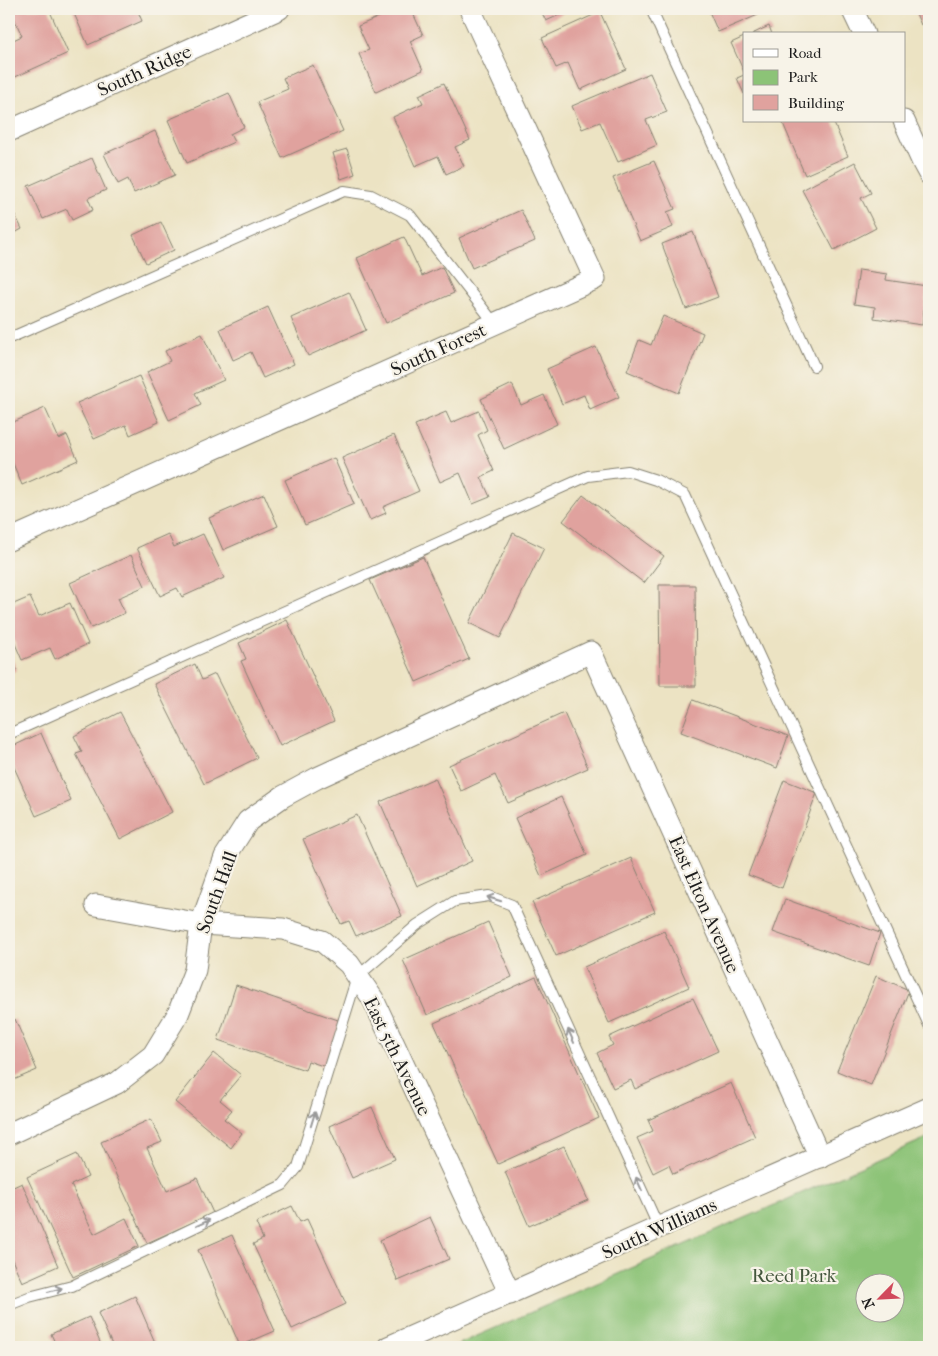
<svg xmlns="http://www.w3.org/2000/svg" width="938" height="1356" font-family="'IM FELL French Canon',serif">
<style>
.green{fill:#8cc377;stroke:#54704a;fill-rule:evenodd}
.building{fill:#e0a29e}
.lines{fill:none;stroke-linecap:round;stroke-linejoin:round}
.lane-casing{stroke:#848070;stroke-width:12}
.street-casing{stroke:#848070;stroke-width:23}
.lane{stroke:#fff;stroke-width:10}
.street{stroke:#fff;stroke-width:21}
.oneway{stroke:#999}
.labels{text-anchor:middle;stroke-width:4.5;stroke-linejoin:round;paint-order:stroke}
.street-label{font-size:19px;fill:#1c1c1c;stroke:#f7f3e8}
.park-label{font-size:19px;fill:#43563c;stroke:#f7f3e8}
</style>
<rect width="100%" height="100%" fill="#f7f3e8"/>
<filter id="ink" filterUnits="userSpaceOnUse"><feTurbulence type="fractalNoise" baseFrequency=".02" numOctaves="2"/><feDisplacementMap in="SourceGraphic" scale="10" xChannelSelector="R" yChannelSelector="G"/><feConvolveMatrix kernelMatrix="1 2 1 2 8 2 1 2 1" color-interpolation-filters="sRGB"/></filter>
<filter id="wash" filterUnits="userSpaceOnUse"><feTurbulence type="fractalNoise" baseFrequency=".0096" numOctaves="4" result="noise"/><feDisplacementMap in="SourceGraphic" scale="20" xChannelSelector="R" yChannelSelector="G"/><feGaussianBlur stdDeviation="1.12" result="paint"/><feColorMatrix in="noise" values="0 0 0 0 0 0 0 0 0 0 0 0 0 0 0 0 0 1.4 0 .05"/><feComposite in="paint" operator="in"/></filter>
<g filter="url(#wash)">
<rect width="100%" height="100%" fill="#ece3c3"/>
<path class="green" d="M929,1137V1347H452ZM866,1284H896V1314H866Z"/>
<g id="blocks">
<g class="building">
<polygon points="15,9 49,9 68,53 13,78 9,68 9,42 22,36 11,11"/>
<polygon points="72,9 137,9 142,21 88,45"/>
<polygon points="398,9 411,9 423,35 410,41 423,70 376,92 359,54 369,50 358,26"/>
<polygon points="540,9 573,9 546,21"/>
<polygon points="708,9 772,9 718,32"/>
<polygon points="914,9 929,9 929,21 921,25"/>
<polygon points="600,12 626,69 580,90 568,63 556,68 542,38"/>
<polygon points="769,26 772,34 752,34"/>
<polygon points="744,37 744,72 731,43"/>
<polygon points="313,65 343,131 282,158 257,102 288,89 283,78"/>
<polygon points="650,73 667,112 646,120 657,145 618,162 600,122 582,129 572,106"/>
<polygon points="744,75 744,94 737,78"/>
<polygon points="444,83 470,140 455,147 464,166 446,174 438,156 415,166 393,117 423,103 419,95"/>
<polygon points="229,93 244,127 230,134 234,142 187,163 168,120"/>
<polygon points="782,121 833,121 848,156 805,175"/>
<polygon points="155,131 175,175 134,193 128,179 118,184 104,154"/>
<polygon points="347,149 355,174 341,179 333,153"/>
<polygon points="92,158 106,190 88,198 93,210 72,220 67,209 43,219 28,186"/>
<polygon points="654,161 675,209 667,212 673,227 640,241 613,178"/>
<polygon points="855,162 871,193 861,198 876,228 834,250 802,190"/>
<polygon points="9,202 22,229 9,236"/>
<polygon points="521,210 535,241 472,268 459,238"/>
<polygon points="161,222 174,250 146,263 133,235"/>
<polygon points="693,232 718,297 686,309 662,244"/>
<polygon points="404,237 422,276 442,267 454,293 386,323 357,258"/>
<polygon points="859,270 887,274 886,280 927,286 922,325 874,318 875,307 854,304"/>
<polygon points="349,292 366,330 308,356 291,318"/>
<polygon points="268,307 294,364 263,378 251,352 233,360 220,329"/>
<polygon points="663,316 703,333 679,393 627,371 639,340 651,345"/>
<polygon points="202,334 224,380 195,393 201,405 169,420 147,372 170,361 165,351"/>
<polygon points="596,347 619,397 590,410 584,395 562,404 547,369"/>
<polygon points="139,376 159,422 130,435 126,425 94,439 77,403"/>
<polygon points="512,384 521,405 544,395 557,424 504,449 481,399"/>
<polygon points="45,408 59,439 67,435 78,460 22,485 9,454 9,424"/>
<polygon points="479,411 487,430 478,435 494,471 481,477 490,497 473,504 460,473 440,482 415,425 446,412 451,423"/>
<polygon points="394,435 419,491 383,507 386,513 370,520 342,458"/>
<polygon points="334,458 354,504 305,525 285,480"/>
<polygon points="264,494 278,526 223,550 209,518"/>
<polygon points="583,495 664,556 644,583 563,521"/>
<polygon points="513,533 544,548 500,638 469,623"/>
<polygon points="168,534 174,547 203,534 224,578 182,597 177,588 160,596 137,548"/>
<polygon points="131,555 145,586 118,598 125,613 91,628 70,583"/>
<polygon points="423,557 469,659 416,682 370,580"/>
<polygon points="659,585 695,585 696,686 660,686"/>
<polygon points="30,597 39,616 70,603 88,644 55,659 50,648 22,660 9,630 9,606"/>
<polygon points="287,620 334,721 280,746 241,661 246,659 239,643"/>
<polygon points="9,652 17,670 9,674"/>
<polygon points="195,664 202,680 215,674 257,758 204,784 154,684"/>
<polygon points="693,700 788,736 777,768 681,732"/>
<polygon points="120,712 172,812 120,839 76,754 82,752 74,736"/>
<polygon points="564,713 588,768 508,803 495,775 461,791 449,765"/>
<polygon points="41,733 71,801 36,816 9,756 9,748"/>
<polygon points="435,778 472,861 417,886 380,802"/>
<polygon points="784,780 817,793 782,888 748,875"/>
<polygon points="561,797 587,855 541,876 515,818"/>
<polygon points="357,815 402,916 356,936 349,921 341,924 303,839"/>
<polygon points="631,858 655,912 556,956 532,902"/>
<polygon points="785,899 880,933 869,966 773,932"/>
<polygon points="488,922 512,977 427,1015 403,960"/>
<polygon points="664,931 689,987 609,1023 584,967"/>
<polygon points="876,976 909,990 871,1085 837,1071"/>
<polygon points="536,977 599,1118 498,1164 434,1023"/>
<polygon points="236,985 341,1021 326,1067 308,1061 305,1070 218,1040"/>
<polygon points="693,998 718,1051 635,1089 631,1080 613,1088 597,1053 613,1045 609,1037"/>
<polygon points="15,1019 37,1070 9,1082 9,1022"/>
<polygon points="214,1053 241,1075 220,1100 232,1110 224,1119 242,1133 231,1148 175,1102"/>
<polygon points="731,1083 755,1137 673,1174 669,1165 653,1173 637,1138 653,1131 648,1120"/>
<polygon points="372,1107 395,1159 352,1178 329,1126"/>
<polygon points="151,1119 162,1142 147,1148 167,1191 197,1178 213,1213 147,1243 101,1142"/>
<polygon points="564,1146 588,1200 529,1226 505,1172"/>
<polygon points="77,1154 88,1177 71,1185 94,1234 126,1218 139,1246 73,1277 27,1177"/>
<polygon points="22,1183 58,1266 22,1282 9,1253 9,1189"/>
<polygon points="292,1206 300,1222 307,1219 346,1304 292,1329 253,1244 263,1239 256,1223"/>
<polygon points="430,1217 449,1259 398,1281 380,1240"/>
<polygon points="232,1235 275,1331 240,1346 198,1250"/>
<polygon points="135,1296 157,1347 113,1347 98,1313"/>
<polygon points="89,1317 102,1347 57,1347 51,1334"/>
</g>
</g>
</g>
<g filter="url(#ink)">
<use href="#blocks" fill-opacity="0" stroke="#848070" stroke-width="1"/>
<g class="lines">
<defs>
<g id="lane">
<polyline points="651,9 814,366"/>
<polyline points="9,334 12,337 344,191 371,195 410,215 495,324"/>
<polyline points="9,734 588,476 628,471 656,480 685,495 929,1025"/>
<polyline points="9,1305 29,1297 72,1286 283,1185 298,1167 357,977 417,925 455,901 489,896 512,905 659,1228"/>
</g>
<g id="street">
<polyline points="852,9 864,34"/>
<polyline points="904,121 923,163 929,174"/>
<polyline points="9,131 279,9"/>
<polyline points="9,540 595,279 470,9"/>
<polyline points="96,905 201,924 283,929 322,941 349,964 373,999 510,1294"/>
<polyline points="9,1134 117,1083 153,1055 178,1014 195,970 201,924 225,857 248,821 282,797 317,778 591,652 820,1157"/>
<polyline points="388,1347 929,1108"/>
</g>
</defs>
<use href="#lane" class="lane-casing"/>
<use href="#street" class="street-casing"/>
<use href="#lane" class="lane"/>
<use href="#street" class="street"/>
</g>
<defs><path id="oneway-shaft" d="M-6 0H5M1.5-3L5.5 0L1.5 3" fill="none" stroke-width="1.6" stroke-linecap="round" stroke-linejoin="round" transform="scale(1.25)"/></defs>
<g class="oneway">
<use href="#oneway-shaft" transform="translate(494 899) rotate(-163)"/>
<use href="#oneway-shaft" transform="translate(571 1036) rotate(-114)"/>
<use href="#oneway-shaft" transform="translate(313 1119) rotate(-73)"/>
<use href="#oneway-shaft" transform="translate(639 1184) rotate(-114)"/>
<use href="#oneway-shaft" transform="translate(203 1223) rotate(-25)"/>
<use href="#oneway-shaft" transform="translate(55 1290) rotate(-15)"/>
</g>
</g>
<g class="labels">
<g class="street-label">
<text transform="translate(144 70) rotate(-24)" y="7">South Ridge</text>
<text transform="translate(438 349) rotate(-24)" y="7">South Forest</text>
<text transform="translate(216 892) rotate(-70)" y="7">South Hall</text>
<text transform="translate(705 904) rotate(66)" y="7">East Elton Avenue</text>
<text transform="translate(398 1056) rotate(64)" y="7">East 5th Avenue</text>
<text transform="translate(659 1228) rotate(-24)" y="7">South Williams</text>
</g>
<g class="park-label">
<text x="794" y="1282">Reed Park</text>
</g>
</g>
<rect width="938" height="1356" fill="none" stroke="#f7f3e8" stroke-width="30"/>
<rect x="743" y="32" width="162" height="90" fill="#f7f3e8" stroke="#9f9d96"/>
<rect x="753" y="49" width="25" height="8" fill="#ffffff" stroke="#9f9d96"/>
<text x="788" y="58" font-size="15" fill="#1c1c1c">Road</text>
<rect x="753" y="70" width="25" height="15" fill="#8cc377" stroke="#9f9d96"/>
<text x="788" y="82" font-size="15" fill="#1c1c1c">Park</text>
<rect x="753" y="95" width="25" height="15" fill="#e0a29e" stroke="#9f9d96"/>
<text x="788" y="108" font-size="15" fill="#1c1c1c">Building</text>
<g transform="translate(880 1298) rotate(246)"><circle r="24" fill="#f7f3e8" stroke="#9f9d96"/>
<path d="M0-4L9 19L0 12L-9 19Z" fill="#d1495b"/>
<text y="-8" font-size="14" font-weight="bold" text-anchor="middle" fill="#1c1c1c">N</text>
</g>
</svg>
